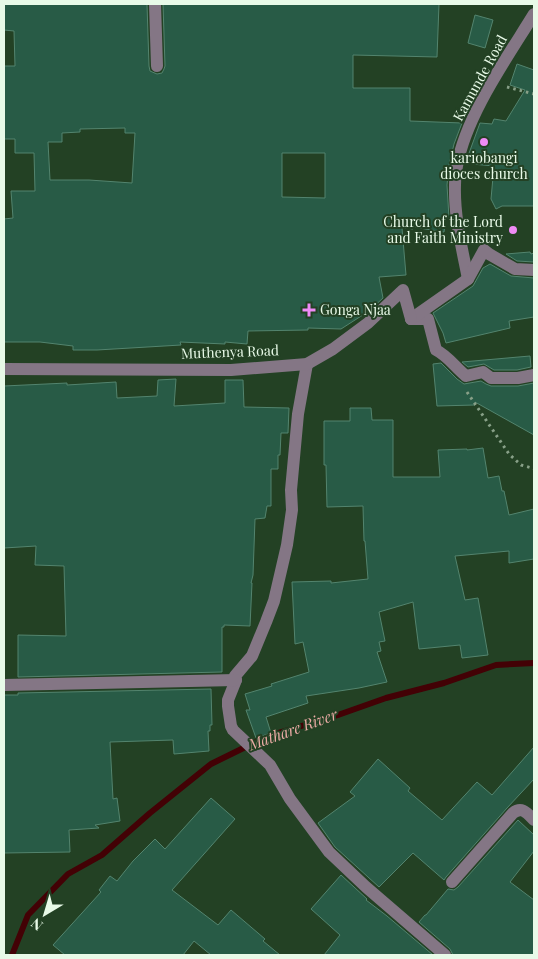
<svg xmlns="http://www.w3.org/2000/svg" width="538" height="959" font-family="'Playfair Display',serif">
<style>
.lines{fill:none;stroke-linecap:round;stroke-linejoin:round}
.stream{stroke:#430105;stroke-width:6}
.building{fill:#285b46;stroke:#53846e;fill-rule:evenodd}
.path{stroke:#88a088;stroke-width:3;stroke-dasharray:2.5 4;stroke-linecap:butt}
.minor{stroke:#847685;stroke-width:12}
.poi-dot{fill:#ef8bf6;stroke:#234124;stroke-width:2}
.labels{text-anchor:middle;stroke-width:4;stroke-linejoin:round;paint-order:stroke}
.street-label{font-size:14px;fill:#e8fae8;stroke:#234124}
.poi-label{font-size:14px;fill:#e8fae8;stroke:#234124}
.water-label{font-size:15px;font-style:italic;fill:#ecaca6;stroke:#234124}
</style>
<rect width="100%" height="100%" fill="#234124"/>
<g class="lines">
<polyline class="stream" points="12,955 28,915 68,874 102,855 150,813 211,764 268,736 338,715 386,698 444,683 496,665 534,663"/>
</g>
<g class="building">
<path d="M4,4H147L149,66L150,71L157,74L162,73L164,69L165,66L163,4H439L437,57L353,55V88H410V121L462,123L454,144L449,165L447,185L449,218H446L444,232L413,227V229L402,228L406,275L379,277L383,298L369,311L341,329L308,328V330L248,331L247,344L225,342V344L180,342L181,345L97,350H73V346L40,342H4V219L13,218L11,191H35L34,153H15V139H4V66H15L14,31L4,30ZM125,128V133H135L132,183L89,180H50L48,142H62V133L80,132V129ZM282,153H325V198L282,197Z"/>
<polygon points="475,15 493,20 485,48 468,43"/>
<polygon points="517,64 534,70 534,206 502,206 496,209 491,199 494,166 472,164 468,156 480,123 492,124 494,119 506,121 525,90 510,85"/>
<polygon points="530,252 531,254 534,253 534,262 517,261 506,254"/>
<polygon points="490,264 511,276 534,278 534,317 509,321 510,328 446,343 443,333 433,313 473,286 483,268"/>
<polygon points="530,356 531,367 517,370 494,370 484,364 468,367 462,362"/>
<polygon points="441,363 457,379 464,384 481,381 486,384 491,386 518,386 534,383 534,435 475,402 475,405 437,406 433,364"/>
<polygon points="176,379 174,406 225,403 225,380 243,380 244,407 289,408 288,433 281,433 280,455 278,455 278,469 271,469 271,506 267,506 265,518 255,519 253,575 251,583 252,583 250,626 224,625 224,627 222,627 222,672 18,677 18,635 66,636 64,566 35,565 36,546 4,548 4,386 67,383 67,385 116,382 117,398 157,396 158,380"/>
<polygon points="350,408 371,408 372,420 393,420 393,477 440,477 438,450 467,449 467,450 483,448 488,478 499,476 502,491 504,491 509,515 534,509 534,559 509,563 509,551 455,556 465,600 478,598 488,655 462,658 460,645 419,649 413,602 379,612 385,641 379,642 381,651 377,652 387,682 359,688 306,696 308,703 266,717 271,733 256,738 246,710 250,710 245,694 272,686 271,684 309,672 303,642 295,644 292,582 331,581 331,583 368,579 365,541 364,541 363,506 327,507 326,465 324,465 324,421 350,421"/>
<polygon points="211,689 212,725 210,725 210,731 208,731 209,751 174,754 173,740 110,742 113,799 117,798 120,821 95,825 99,828 69,830 70,852 4,853 4,695 18,695 18,693"/>
<polygon points="534,747 534,779 507,808 446,877 444,880 413,853 379,887 335,847 318,823 355,796 350,792 378,759 410,788 408,791 442,820 477,782 492,795"/>
<polygon points="211,798 235,819 172,890 218,925 231,910 265,939 263,941 280,955 211,955 194,941 183,955 65,955 53,945 101,892 99,890 110,876 117,881 133,861 155,839 165,849"/>
<polygon points="518,820 534,835 534,851 510,882 534,900 534,955 453,955 450,949 419,922 425,915 426,915 448,889 454,890 458,887"/>
<polygon points="341,875 367,899 366,900 387,916 433,955 324,955 340,935 311,909"/>
</g>
<g class="lines">
<g class="path">
<polyline points="507,87 534,94"/>
<polyline points="467,392 509,454 521,465 532,468 534,469"/>
</g>
<g class="minor">
<polyline points="155,4 157,66"/>
<path d="M468,279C462,248 454,217 455,185C455,179 456,172 457,166C466,115 507,58 534,14"/>
<path d="M411,319H428L436,350C448,356 455,367 466,376L483,372L491,378H518L534,375"/>
<polyline points="411,319 468,279 484,250 489,254 515,269 534,270"/>
<polyline points="307,364 298,414 291,490 292,510 287,545 274,601 266,622 252,656 235,676 236,680 228,700 228,706 231,726 233,730 270,765 290,799 329,852 366,887 445,955"/>
<polyline points="4,369 231,370 307,364 333,349 368,323 403,290 411,319"/>
<polyline points="4,685 236,680"/>
<path d="M452,882L513,813C522,806 527,813 534,820"/>
</g>
</g>
<g class="poi-dot">
<circle cx="484" cy="142" r="5"/>
<circle cx="513" cy="230" r="5"/>
<path d="M306.5 302.5h5v5h5v5h-5v5h-5v-5h-5v-5h5z"/>
</g>
<g class="labels">
<g class="street-label">
<text transform="translate(480 78) rotate(-61)" y="5">Kamunde Road</text>
<text transform="translate(230 352) rotate(-2)" y="5">Muthenya Road</text>
</g>
<g class="poi-label">
<text x="484" y="163">kariobangi<tspan x="484" dy="16">dioces church</tspan></text>
<text x="503" y="227" text-anchor="end">Church of the Lord<tspan x="503" dy="16">and Faith Ministry</tspan></text>
<text x="320" y="315" text-anchor="start">Gonga Njaa</text>
</g>
<g class="water-label">
<text transform="translate(293 730) rotate(-20)" y="5">Mathare River</text>
</g>
</g>
<rect width="538" height="959" fill="none" stroke="#e8fae8" stroke-width="10"/>
<g transform="translate(45 914) rotate(218)" stroke="#234124" stroke-width="4" paint-order="stroke">
<path d="M0-4L9 19L0 12L-9 19Z" fill="#e8fae8"/>
<text y="-8" font-size="14" font-weight="bold" text-anchor="middle" fill="#e8fae8">N</text>
</g>
</svg>
